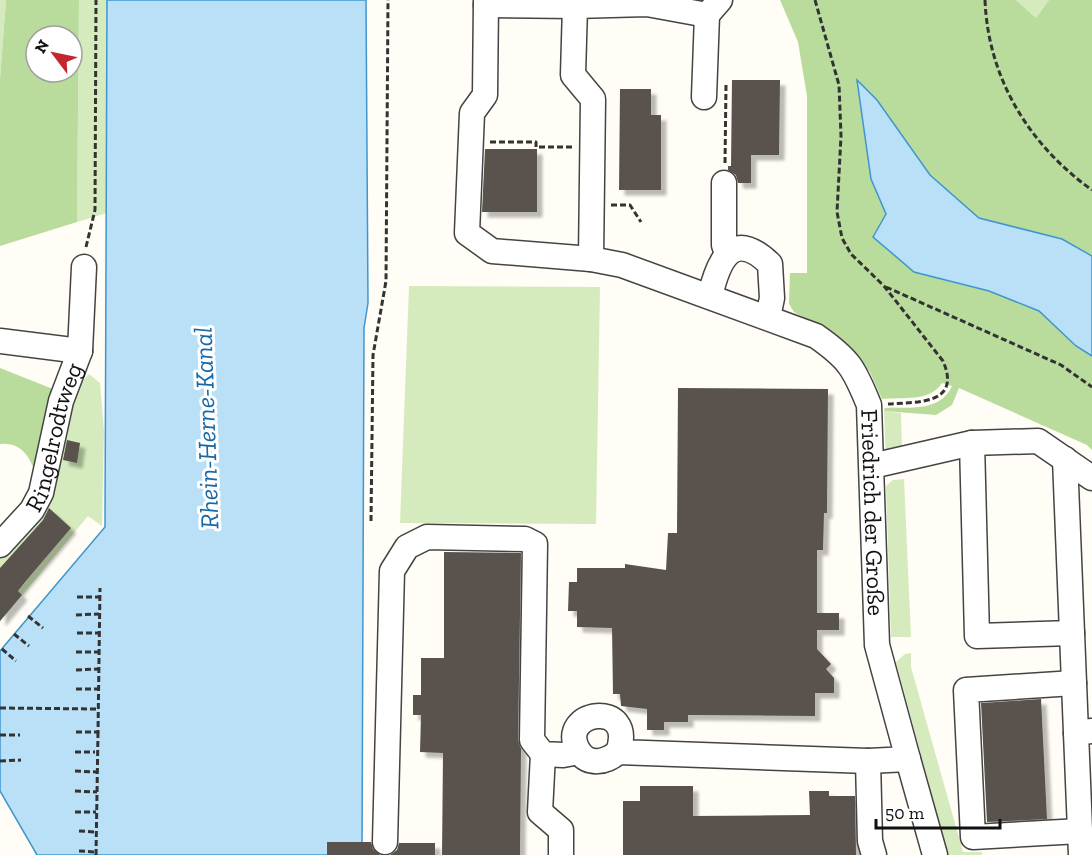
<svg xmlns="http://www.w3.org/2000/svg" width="1092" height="855" font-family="'Zilla Slab',serif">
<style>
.green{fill:#d5ebbd}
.forest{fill:#b9dc9c;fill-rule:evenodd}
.water{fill:#b9e0f7;stroke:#3f96cf;stroke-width:1.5}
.building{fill:#5a524d;filter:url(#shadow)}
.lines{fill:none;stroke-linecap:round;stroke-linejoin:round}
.minor-casing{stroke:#444;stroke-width:27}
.path{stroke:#333;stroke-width:3;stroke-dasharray:6 3;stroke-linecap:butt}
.minor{stroke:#fff;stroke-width:24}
.labels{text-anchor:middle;stroke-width:6;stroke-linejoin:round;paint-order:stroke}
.street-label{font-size:24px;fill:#111;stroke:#fff}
.water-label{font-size:26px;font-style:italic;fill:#1768a6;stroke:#fff}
</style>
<defs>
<filter id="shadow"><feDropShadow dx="5.5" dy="5.5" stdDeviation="1.5" flood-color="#0004"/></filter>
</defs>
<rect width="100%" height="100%" fill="#fffdf5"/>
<g class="green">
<polygon points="0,0 6,0 0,79"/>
<polygon points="79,0 107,0 107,213 77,222"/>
<polygon points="1016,0 1049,0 1036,18"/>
<polygon points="409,286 600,287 596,524 400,523"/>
<polygon points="89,374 100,383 104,431 102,526 88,516 0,622 0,558 48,500 76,387"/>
<polygon points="884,411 901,413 902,449 886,456"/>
<polygon points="904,479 911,637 891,637 886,486 893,480"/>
<polygon points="911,653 911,667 963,852 982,852 982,855 948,855 896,662 905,654"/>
</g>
<g class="forest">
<path d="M6,0H79L77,222L0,246V79ZM36,36H72V72H36Z"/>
<path d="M780,0H1016L1036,18L1049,0H1092V256L1062,239L979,218L930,175L877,100L857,81L871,179L886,214L989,291L1039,311L1076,346L1092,356V450L1087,445L959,388L952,405L936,415L884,411L885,408C909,407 941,412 952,386L942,383C930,402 903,397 882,399L870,372L845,342L794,312L789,304L790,273H807V96L798,42Z"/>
<path d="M0,368L58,391L37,478C31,459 23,442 0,444Z"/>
</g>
<g class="water">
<polygon points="107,0 366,0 368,303 364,328 362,855 37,855 0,791 0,651 105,527"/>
<polygon points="857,80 877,100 930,175 979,218 1062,239 1092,256 1092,356 1076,346 1039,311 989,291 914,272 873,237 886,214 871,179"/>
</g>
<g class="building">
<polygon points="732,80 780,80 779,155 751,155 751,183 738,183 736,175 728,170 728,166 731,166"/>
<polygon points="620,89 651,89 651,115 661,115 661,190 619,190"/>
<polygon points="485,149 537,149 537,212 482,212"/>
<polygon points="678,388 828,389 827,513 824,513 823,550 817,550 817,613 839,613 839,630 817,630 817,649 831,664 826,669 834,678 834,693 815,693 815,716 688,715 688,722 664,722 664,730 647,730 647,709 621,706 620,694 613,694 612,628 577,627 577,611 568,611 569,582 577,582 577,568 625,568 625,564 666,570 668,533 677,533"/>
<polygon points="67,440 80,443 77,463 63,460"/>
<polygon points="49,508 71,528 25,582 18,591 22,595 0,621 0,568 43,520"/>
<polygon points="444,552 521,553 518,740 521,749 520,855 442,855 443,753 420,752 421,715 413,715 413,695 421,695 421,658 444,658"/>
<polygon points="1041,699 1047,819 987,822 981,703"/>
<polygon points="640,786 693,786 693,816 810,815 809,791 829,791 829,796 855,796 856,855 623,855 623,801 640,801"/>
<polygon points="327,842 371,842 373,849 380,855 327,855"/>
<polygon points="399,843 435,843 435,855 390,855 397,850"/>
</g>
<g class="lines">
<defs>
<g id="minor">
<path id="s1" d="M486,0L485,95L472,113L467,233L492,251L591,259L622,265L816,336C849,359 854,368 869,405L877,645L908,759L868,761L618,752C607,762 588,767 578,750C556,711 637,698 618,752"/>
<polyline points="486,5 575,6"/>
<polyline points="704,97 707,15"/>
<polyline points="724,183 724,245 727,253"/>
<polyline points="591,259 593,99 573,75 575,6 647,4 707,15 720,0"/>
<path d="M710,296C719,258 733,229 770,264L772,298L768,317"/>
<polyline points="0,341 80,351"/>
<polyline points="972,443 977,636 1072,633 1065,459"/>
<polyline points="872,466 972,443 1038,441 1092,478"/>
<path id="s2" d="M0,545L32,510L41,493L61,401L80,351L84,267"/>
<polyline points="1072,633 1076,733 1092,731"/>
<polyline points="1074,683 966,690 973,837 1080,831"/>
<polyline points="1076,733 1081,855"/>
<polyline points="543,754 540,812 561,830 561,855"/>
<polyline points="908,759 935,855"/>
<polyline points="868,761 870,841 874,855"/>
<polyline points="385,842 392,571 407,547 427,537 525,539 535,544 532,740 543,754 563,755 579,752"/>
</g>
</defs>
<use href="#minor" class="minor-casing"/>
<g class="path">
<path d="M815,0L839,85L841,136L837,212L842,238L851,254L884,286L943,361C962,405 917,402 888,404"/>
<path d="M985,0C988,78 1029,145 1092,190"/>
<polyline points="490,142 536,142 536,147 574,147"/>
<polyline points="725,163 726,85"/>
<polyline points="611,205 630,205 641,222"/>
<polyline points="86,247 95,210 96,0"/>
<polyline points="886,287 1061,365 1092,387"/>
<polyline points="371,521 373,355 386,281 388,0"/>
<polyline points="77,597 99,597"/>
<polyline points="76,615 99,614"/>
<polyline points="28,616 43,628"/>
<polyline points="77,633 99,633"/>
<polyline points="14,634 29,646"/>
<polyline points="2,649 16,661"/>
<polyline points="76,652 98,652"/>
<polyline points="76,670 98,669"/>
<polyline points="76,689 98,689"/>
<polyline points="0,708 98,709"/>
<polyline points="76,732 98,732 100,588"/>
<polyline points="0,735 20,735"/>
<polyline points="75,752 95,752"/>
<polyline points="0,761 21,760"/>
<polyline points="75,771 97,772"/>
<polyline points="75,791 97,792"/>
<polyline points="75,812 96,812"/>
<polyline points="79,831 96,832"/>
<polyline points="79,851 96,852"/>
<polyline points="96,855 98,732"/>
</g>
<use href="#minor" class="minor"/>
</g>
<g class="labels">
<g class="street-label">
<text dy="8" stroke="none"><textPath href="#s2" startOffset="124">Ringelrodtweg</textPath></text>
<text dy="8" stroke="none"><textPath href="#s1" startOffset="802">Friedrich der Große</textPath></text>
</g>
<g class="water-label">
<text transform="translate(206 428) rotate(-92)" y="9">Rhein-Herne-Kanal</text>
</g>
</g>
<g transform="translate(54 54) rotate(302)"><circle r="28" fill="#ffffff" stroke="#a0a0a0" stroke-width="1.5"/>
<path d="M0-4.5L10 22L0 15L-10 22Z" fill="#c4262e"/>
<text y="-9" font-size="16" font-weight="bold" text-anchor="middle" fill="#111111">N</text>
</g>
<path d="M876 819v9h124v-9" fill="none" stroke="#111111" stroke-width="3"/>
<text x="885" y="819" font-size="18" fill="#111111" stroke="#ffffff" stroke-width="4.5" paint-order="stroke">50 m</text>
</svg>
